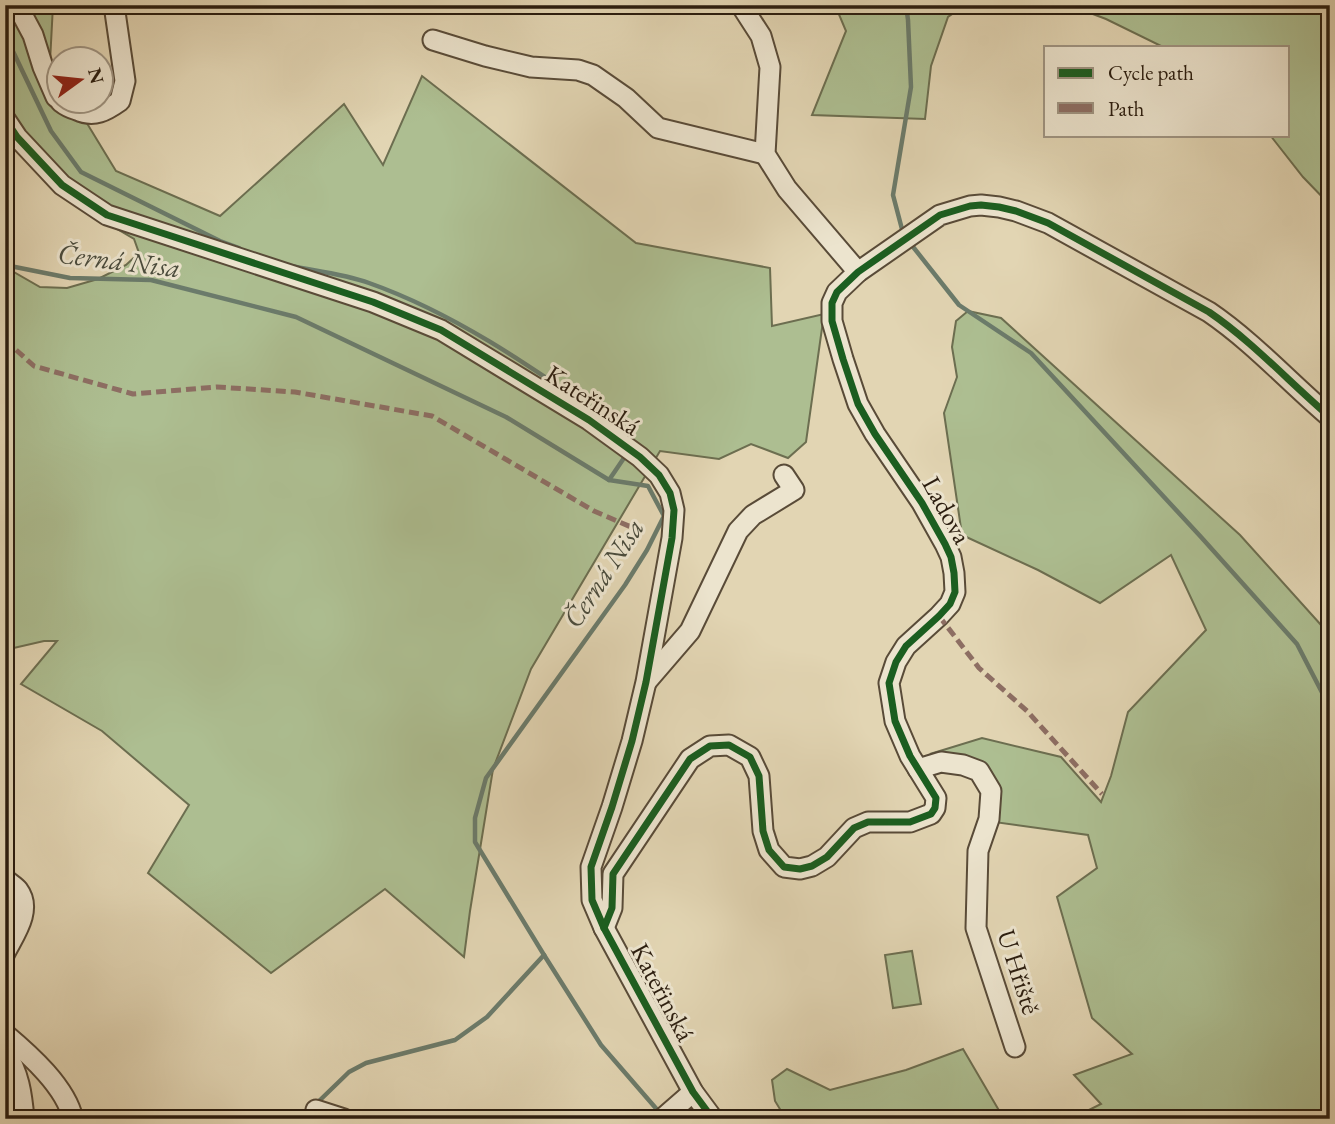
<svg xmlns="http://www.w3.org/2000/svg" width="1335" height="1124" font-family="'EB Garamond',serif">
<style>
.green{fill:#adbe91;stroke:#6c6e50;stroke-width:2}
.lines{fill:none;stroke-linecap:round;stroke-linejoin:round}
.stream{stroke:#6b7b6b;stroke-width:4.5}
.minor-casing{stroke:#594b38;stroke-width:23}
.minor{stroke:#ece4ce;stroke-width:19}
.quiet{stroke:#8d6e63;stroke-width:5;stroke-dasharray:10 5;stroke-linecap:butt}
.cycleway-casing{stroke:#ece4ce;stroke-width:11}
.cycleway{stroke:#1b5e20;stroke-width:7}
.labels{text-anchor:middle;stroke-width:6;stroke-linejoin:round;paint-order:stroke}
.street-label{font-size:26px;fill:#2b1d0f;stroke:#ece4ce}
.water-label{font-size:28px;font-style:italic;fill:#4b4c3d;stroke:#ece4ce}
</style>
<rect width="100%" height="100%" fill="#e2d5b3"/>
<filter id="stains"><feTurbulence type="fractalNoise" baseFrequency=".00286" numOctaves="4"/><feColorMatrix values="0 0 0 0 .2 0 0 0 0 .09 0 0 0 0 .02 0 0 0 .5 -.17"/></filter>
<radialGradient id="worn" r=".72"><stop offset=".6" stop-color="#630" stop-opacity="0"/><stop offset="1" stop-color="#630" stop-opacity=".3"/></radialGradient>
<g class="green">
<polygon points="5,5 53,5 50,62 59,78 60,102 74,102 116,171 220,216 344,104 383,165 422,76 636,243 770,268 772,326 824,314 806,442 788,458 751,444 719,459 660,451 531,669 493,769 470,911 464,957 385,889 271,973 148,873 189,805 102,731 21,684 57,641 44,641 5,650 5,267 40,287 67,288 98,279 126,265 139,253 134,239 78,206 5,134"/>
<polygon points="835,5 965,5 948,17 931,66 925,119 812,115 846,31"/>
<polygon points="1069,5 1330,5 1330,205 1303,177 1270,135 1288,135 1288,47 1163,47 1106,19"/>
<polygon points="968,311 1001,318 1240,535 1330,635 1330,1119 1071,1119 1101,1104 1074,1075 1132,1054 1092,1018 1057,897 1097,868 1088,835 994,822 997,791 991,771 973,762 930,754 982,738 1061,757 1101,802 1111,776 1128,712 1206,630 1171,555 1100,603 1038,570 962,535 944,413 957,377 952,347 956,321"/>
<polygon points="912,951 921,1004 893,1008 885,955"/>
<polygon points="963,1049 1004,1119 786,1119 775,1101 772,1080 787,1069 830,1090 906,1070"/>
</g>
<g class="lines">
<g class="stream">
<polyline points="5,43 9,43 51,131 81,172 220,241 239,248"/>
<polyline points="903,233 893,195 911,87 908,20 906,5"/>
<polyline points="910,243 959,305 1031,353 1201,537 1297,644 1329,706"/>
<polyline points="5,265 70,278 151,280 296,317 506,417 609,480 648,486 664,516 647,550 625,585 486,778 475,818 475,842 544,955 601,1045 660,1113"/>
<path d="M291,266C316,271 345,274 369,283C465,317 548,379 631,436L633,444"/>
<polyline points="609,480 626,455"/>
<polyline points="317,1103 349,1072 366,1063 455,1040 487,1017 544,955"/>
<polyline points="301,1119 311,1110"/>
</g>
<defs>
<g id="minor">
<polyline points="17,5 33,35 43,67 56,97 60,100"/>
<polyline points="741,5 761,36 770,67 765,154 787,189 858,272"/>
<polyline points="433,40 485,56 531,67 578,70 593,75 626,98 658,128 765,154"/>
<path d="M61,102C66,106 70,108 77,110C94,118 106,111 120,101L125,81L114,5"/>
<polyline points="5,119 17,137 62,185 107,215 373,302 441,330 589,420 640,457 659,475 670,493 674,510 672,538 646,682 632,741 612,807 591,867 592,900 604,928 693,1092 713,1119"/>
<polyline points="647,681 690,631 738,531 753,515 794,490 784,475"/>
<polyline points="918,769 941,762 963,765 979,771 991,791 989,819 978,851 976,928 1015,1047"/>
<path d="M5,879C9,883 15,886 18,890C33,910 14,935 5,953"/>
<path d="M604,928L612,908L613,874L690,759L710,746L729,745L750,757L759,776L763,831L769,850L784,867L800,869L812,866L827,857L854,828L868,822H910L931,814L935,808L936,798L910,756L895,721L889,683L896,662L906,646L939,616L950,604L955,592L954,573L951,557L945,544L922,503L875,434L858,404L843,359L832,321V303L837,292L858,272L940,215L970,206L981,205L999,207L1016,211L1048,223L1209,312C1253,342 1289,382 1330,417"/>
<path d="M5,1034C30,1055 66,1087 73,1119"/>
<path d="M5,1052C19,1072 22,1095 24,1119"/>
<polyline points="316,1110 344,1119"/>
<polyline points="662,1119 693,1092"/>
</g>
</defs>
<use href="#minor" class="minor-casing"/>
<use href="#minor" class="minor"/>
<g class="quiet">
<polyline points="5,340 34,366 133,394 217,387 295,392 432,416 594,511 631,527"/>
<polyline points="939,616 979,668 1027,711 1102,794"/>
</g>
<defs>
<g id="cycleway">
<polyline points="5,119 17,137 62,185 107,215 373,302 441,330 589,420 640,457 659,475 670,493 674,510 672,538 646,682 632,741 612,807 591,867 592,900 604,928 693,1092 713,1119"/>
<path d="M604,928L612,908L613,874L690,759L710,746L729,745L750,757L759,776L763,831L769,850L784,867L800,869L812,866L827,857L854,828L868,822H910L931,814L935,808L936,798L910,756L895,721L889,683L896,662L906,646L939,616L950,604L955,592L954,573L951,557L945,544L922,503L875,434L858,404L843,359L832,321V303L837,292L858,272L940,215L970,206L981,205L999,207L1016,211L1048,223L1209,312C1253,342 1289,382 1330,417"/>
</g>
</defs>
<use href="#cycleway" class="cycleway-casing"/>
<use href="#cycleway" class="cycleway"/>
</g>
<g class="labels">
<g class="street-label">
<text transform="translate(593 400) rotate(33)" y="9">Kateřinská</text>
<text transform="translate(947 510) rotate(61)" y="9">Ladova</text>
<text transform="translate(1019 972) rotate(72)" y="9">U Hřiště</text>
<text transform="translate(663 992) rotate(62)" y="9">Kateřinská</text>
</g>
<g class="water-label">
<text transform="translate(119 260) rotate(7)" y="10">Černá Nisa</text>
<text transform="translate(603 573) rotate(-57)" y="10">Černá Nisa</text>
</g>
</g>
<rect width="1335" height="1124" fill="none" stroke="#e2d5b3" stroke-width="28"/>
<rect x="7" y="7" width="1321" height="1110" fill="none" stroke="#2b1d0f" stroke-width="3.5"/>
<rect x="14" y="14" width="1307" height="1096" fill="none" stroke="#2b1d0f" stroke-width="2"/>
<rect x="1044" y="46" width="245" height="91" fill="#ece4ce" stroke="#9f9482" stroke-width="2"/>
<rect x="1058" y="68" width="35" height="10" fill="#1b5e20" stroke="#9f9482" stroke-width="2"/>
<text x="1108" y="80" font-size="21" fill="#2b1d0f">Cycle path</text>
<rect x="1058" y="103" width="35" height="10" fill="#8d6e63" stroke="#9f9482" stroke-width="2"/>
<text x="1108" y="116" font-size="21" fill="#2b1d0f">Path</text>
<g transform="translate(80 80) rotate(75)"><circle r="33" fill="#ece4ce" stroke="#9f9482" stroke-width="2"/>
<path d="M0-5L12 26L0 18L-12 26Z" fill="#8f2418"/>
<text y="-10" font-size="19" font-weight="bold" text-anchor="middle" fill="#2b1d0f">N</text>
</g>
<rect width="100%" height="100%" filter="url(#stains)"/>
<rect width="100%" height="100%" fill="url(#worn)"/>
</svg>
